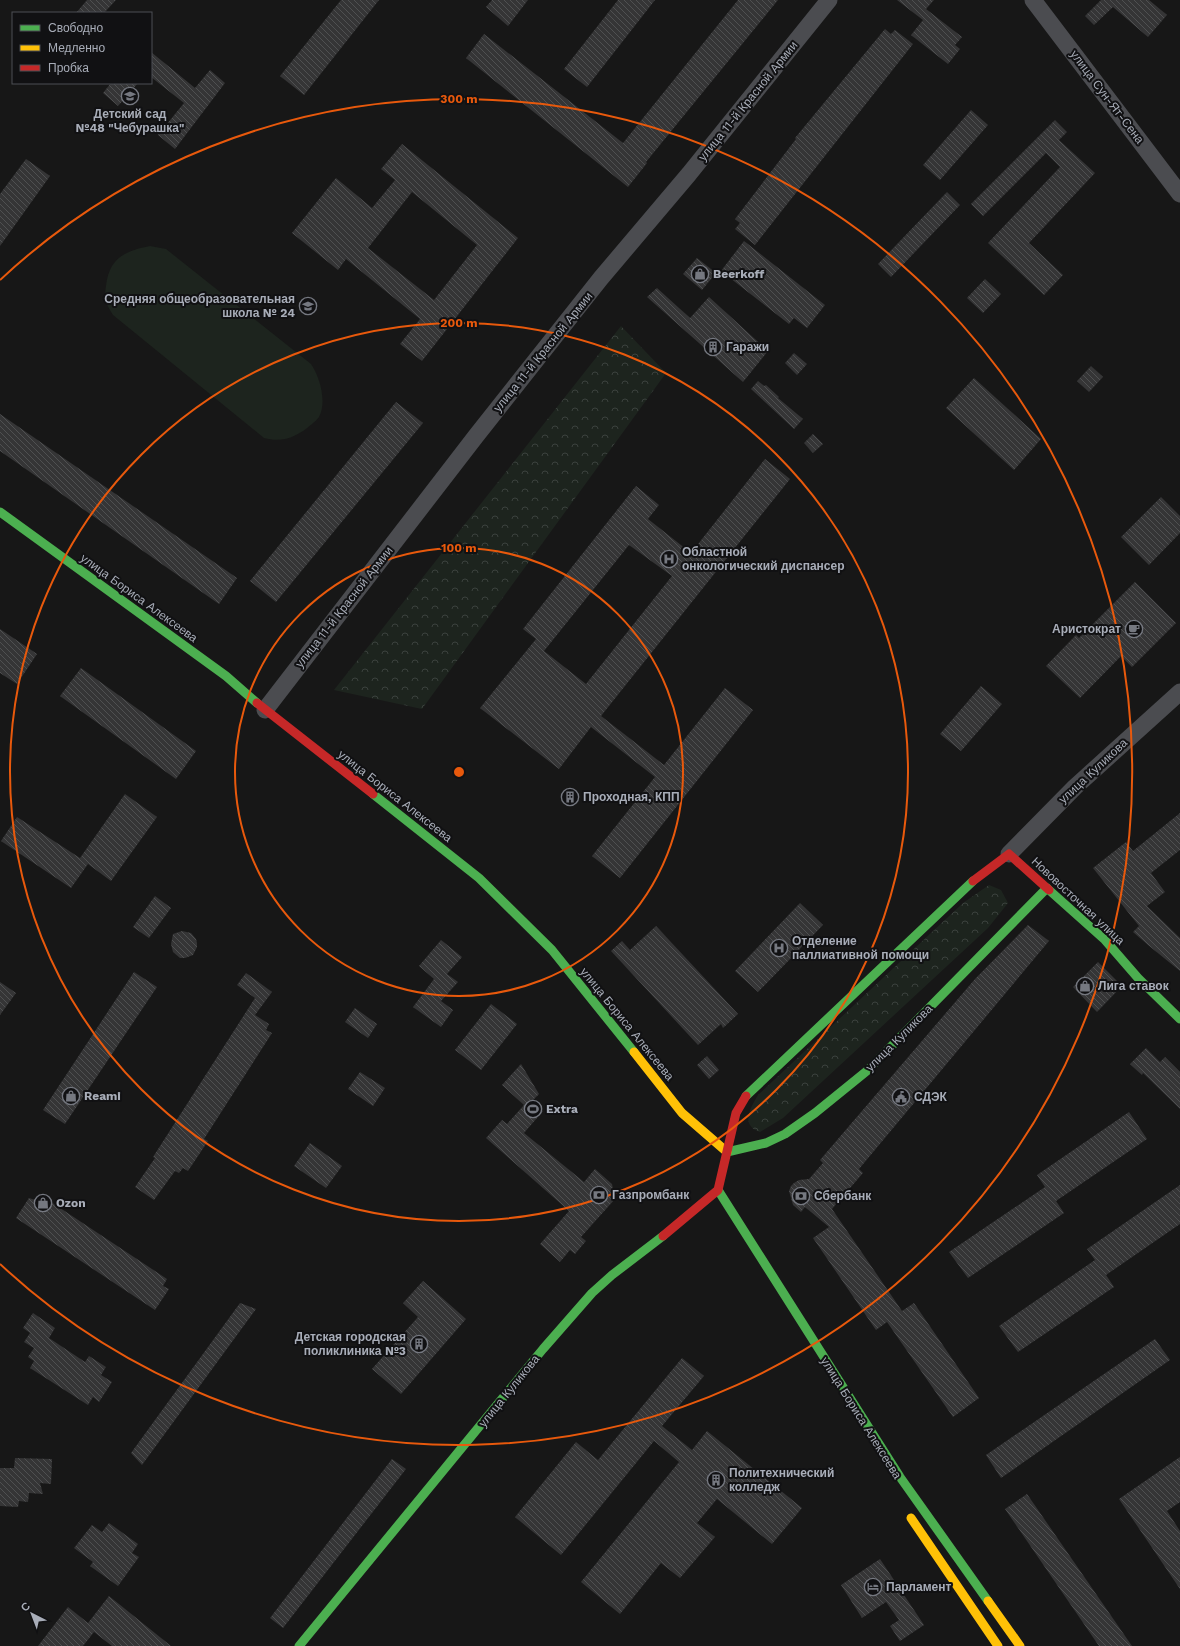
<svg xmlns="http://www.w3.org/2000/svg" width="1180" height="1646" font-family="'Work Sans',sans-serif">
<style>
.park{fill:url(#park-crowns)}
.garden{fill:#1d241e}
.building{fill:url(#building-back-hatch);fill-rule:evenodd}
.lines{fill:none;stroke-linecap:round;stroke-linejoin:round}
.street{stroke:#4b4c50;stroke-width:17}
.fast{stroke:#4caf50;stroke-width:9}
.slow{stroke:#ffc107;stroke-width:9}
.jam{stroke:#c62828;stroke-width:9}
.ring{fill:none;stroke:#e8590c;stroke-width:2}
.labels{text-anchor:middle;stroke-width:4;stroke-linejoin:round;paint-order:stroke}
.street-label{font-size:12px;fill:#a8adb8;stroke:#111113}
.poi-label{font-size:12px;font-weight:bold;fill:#a8adb8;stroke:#111113;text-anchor:start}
.centre{fill:#e8590c;stroke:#111113;stroke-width:2}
.ring-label{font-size:12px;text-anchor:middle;font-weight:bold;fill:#e8590c;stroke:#111113;stroke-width:4;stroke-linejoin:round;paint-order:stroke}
</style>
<defs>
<pattern id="park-crowns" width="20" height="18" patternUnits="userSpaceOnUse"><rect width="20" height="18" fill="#1d241e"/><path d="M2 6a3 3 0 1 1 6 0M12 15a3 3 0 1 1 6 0" fill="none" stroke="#3b413d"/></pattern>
<pattern id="building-back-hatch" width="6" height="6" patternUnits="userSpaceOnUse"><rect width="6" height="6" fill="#353536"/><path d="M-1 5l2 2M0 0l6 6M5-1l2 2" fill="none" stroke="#4f5051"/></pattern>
</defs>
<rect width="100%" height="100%" fill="#171717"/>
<g class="park">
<polygon points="621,326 666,373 422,709 334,690"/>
<path d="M989,885L1001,890L1008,903L988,928L783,1118L760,1132C740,1125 750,1109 758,1095L963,903Z"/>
</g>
<path class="garden" d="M150,246L166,249L311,364C320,377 327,402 319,417C317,420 314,422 312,424C297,437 283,443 264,438L113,315C106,304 104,299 106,286C109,258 125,251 150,246Z"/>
<g class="building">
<polygon points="87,0 116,0 104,13 76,13"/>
<polygon points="341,0 379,0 304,95 280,76"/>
<polygon points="492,0 528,0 508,26 486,7"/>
<polygon points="618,0 655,0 587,87 564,69"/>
<polygon points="738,0 778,0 646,162 647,163 628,187 466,58 484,34 623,143"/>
<polygon points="897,0 934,0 926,9 962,37 955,45 960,49 948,64 911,35 923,20"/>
<polygon points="1101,0 1149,0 1167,15 1148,37 1113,7 1094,25 1085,16"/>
<polygon points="885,29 891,34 895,30 913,44 755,245 735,229 740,223 735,219 796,139 795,138"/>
<polygon points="151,52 195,88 210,70 225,83 175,149 158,135 184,103 151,77"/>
<polygon points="111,83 138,83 118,106 103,93"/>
<polygon points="971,110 988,125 940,180 923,165"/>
<polygon points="1055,120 1067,132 1059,140 1095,173 1029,243 1063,275 1044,295 988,243 1060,167 1046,153 983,216 971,204"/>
<path d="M402,144L518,238L422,361L400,344L420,319L346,259L338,270L292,233L336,178L372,208L395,180L381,169ZM412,192L477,245L434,300L368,248Z"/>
<polygon points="26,159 50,176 0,246 0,194"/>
<polygon points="947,192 960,205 891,277 878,264"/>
<polygon points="744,241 825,305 807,328 794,318 789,324 721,271"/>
<polygon points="697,258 716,273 702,290 683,274"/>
<polygon points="985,279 1001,294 983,313 967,298"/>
<polygon points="657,288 690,318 709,297 768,351 743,382 647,297"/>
<polygon points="794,353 807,364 797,375 785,363"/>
<polygon points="1091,366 1103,377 1089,392 1077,381"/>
<polygon points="974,378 1041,439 1014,470 946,408"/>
<polygon points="758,381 764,386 766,385 779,397 778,398 803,419 794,429 751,389"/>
<polygon points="396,402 423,423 276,602 250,581"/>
<polygon points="0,414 237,578 219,604 0,451"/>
<polygon points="813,434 823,444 813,453 804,443"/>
<path d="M765,459L790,479L601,716L664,765L725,688L753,710L620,878L592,856L655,777L591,727L559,769L480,708L536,639L523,629L636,486L659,505L648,519L691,553ZM629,545L672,576L586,684L544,651Z"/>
<polygon points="1161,497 1180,516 1180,533 1149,565 1121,537"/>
<polygon points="1135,582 1176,623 1132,667 1121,656 1080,698 1046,666 1076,635 1079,638"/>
<polygon points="0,629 37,654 17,684 0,673"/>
<polygon points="81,668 196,751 176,779 60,696"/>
<polygon points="981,686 1002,704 961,751 940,734"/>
<polygon points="125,794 157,817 111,881 88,864 71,888 1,841 17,817 80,858"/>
<polygon points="1180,813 1180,850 1151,873 1165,892 1147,906 1180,938 1180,971 1148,945 1133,932 1139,926 1093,868 1126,842 1133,851"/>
<polygon points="155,896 171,908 149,938 133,927"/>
<polygon points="800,903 823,925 758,992 735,971"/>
<polygon points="1028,925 1049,941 859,1169 863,1173 832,1209 902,1311 914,1303 979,1398 953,1417 887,1322 876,1330 813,1238 829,1227 805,1207 801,1212 793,1205 789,1191 791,1186 794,1183 799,1180 809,1179 823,1163 820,1160 975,979"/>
<polygon points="656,926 738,1014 723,1028 721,1024 698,1045 611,951 622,941 630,950"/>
<polygon points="182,931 191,933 196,939 197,943 197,947 193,955 185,958 180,958 173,952 171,944 173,934"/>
<polygon points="441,940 462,957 447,974 458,982 441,1001 453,1010 441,1027 413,1007 434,979 419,966"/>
<polygon points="1098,962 1122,986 1097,1012 1073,987"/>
<polygon points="134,972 157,987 65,1124 43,1110"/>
<polygon points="246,973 272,992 255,1015 269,1024 266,1030 272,1033 204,1139 208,1141 188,1171 183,1168 179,1173 175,1171 154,1200 135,1187 155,1158 153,1157 255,998 237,985"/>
<polygon points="0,982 16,993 0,1015"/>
<polygon points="491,1004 517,1024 481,1070 455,1050"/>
<polygon points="355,1008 377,1024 368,1038 345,1022"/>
<polygon points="1146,1048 1160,1062 1165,1057 1180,1072 1180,1109 1143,1073 1142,1075 1130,1064"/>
<polygon points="707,1056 719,1070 709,1079 697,1065"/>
<polygon points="521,1064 539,1094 532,1101 543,1111 524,1133 584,1182 595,1169 612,1184 615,1199 581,1237 586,1241 575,1254 570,1250 560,1262 540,1244 569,1211 486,1138 502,1120 507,1124 524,1105 502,1085"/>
<polygon points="360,1072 385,1088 373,1106 348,1089"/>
<polygon points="1129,1112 1147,1139 1056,1201 1064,1213 968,1278 949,1252 1045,1187 1037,1175"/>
<polygon points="310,1143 342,1166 326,1188 294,1166"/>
<polygon points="1180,1185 1180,1224 1106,1275 1114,1287 1018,1352 999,1326 1095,1260 1087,1249"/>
<polygon points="39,1194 167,1279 163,1286 169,1289 155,1310 16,1218 29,1198 35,1200"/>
<polygon points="423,1281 466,1319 401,1394 372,1369 418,1317 403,1303"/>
<polygon points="240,1303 256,1309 142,1465 131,1453"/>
<polygon points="33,1313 55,1328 49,1338 85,1362 89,1356 106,1367 101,1375 112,1382 99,1402 93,1397 88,1405 30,1368 34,1361 28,1357 34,1348 24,1342 30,1333 23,1328"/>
<polygon points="1155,1339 1170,1360 1001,1478 986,1455"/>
<polygon points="682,1358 704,1376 662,1426 692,1450 707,1431 802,1508 772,1544 717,1499 697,1523 715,1537 680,1578 661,1563 620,1614 581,1582 679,1462 654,1441 561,1555 515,1517 576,1442 598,1460"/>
<polygon points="1180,1457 1180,1502 1167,1511 1180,1531 1180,1589 1119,1499"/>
<polygon points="15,1458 52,1459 51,1484 40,1483 43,1494 29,1493 28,1502 19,1501 18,1507 0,1506 0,1468 14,1468"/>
<polygon points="392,1459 406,1469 283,1628 270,1618"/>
<polygon points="1027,1494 1132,1646 1099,1646 1005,1509"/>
<polygon points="109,1523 138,1544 132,1553 139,1557 118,1586 90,1566 93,1562 74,1548 92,1525 102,1532"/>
<polygon points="880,1559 924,1625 900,1641 890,1626 899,1620 886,1602 862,1618 841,1585"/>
<polygon points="109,1596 171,1646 112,1646 94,1632 83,1646 38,1646 68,1607 88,1623"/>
</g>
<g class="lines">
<g class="street">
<polyline points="1033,0 1180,194"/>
<polyline points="265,710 476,436 601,278 689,174 829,0"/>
<polyline points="1009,854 1075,787 1180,692"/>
</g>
<g class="fast">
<polyline points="0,512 226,676 257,703"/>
<polyline points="373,794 479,878 552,950 634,1052"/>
<polyline points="1049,890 1105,940 1138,978 1180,1019"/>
<polyline points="746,1096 973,881"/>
<polyline points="727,1152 766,1143 785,1134 815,1113 868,1070 1047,888"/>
<polyline points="718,1190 900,1477 988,1601"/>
<polyline points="299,1646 543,1349 592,1293 612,1275 663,1236"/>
</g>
<g class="slow">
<polyline points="634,1052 682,1113 727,1152"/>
<polyline points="911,1518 998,1646"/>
<polyline points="988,1601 1020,1646"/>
</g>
<g class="jam">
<polyline points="257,703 373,794"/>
<polyline points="973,881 1009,854 1049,890"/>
<polyline points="663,1236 718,1190 736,1113 746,1096"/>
</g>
</g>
<g class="ring">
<circle cx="459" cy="772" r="224"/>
<circle cx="459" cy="772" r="449"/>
<path d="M0 280A673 673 0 1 1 0 1264"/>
</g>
<defs>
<symbol id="school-ring" viewBox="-11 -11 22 22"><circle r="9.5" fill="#111113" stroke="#757880" stroke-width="1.5"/><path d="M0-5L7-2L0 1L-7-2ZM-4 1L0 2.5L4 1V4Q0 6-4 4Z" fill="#757880"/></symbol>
<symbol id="shop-ring" viewBox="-11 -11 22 22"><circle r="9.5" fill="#111113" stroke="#757880" stroke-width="1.5"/><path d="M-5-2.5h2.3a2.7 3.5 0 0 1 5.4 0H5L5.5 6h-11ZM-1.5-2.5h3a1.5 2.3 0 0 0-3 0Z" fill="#757880"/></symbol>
<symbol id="building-ring" viewBox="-11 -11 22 22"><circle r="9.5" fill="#111113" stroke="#757880" stroke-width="1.5"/><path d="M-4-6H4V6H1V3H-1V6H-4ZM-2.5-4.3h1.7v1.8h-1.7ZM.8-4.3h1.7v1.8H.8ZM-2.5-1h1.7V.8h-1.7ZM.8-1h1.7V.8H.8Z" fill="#757880"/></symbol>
<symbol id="hospital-ring" viewBox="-11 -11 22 22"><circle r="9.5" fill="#111113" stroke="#757880" stroke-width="1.5"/><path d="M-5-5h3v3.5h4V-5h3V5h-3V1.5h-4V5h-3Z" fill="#757880"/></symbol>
<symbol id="cafe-ring" viewBox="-11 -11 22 22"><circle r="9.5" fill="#111113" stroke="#757880" stroke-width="1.5"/><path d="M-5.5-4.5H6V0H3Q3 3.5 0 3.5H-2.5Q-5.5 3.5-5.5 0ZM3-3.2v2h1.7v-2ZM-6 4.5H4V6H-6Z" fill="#757880"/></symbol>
<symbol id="civic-ring" viewBox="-11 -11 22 22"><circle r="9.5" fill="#111113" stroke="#757880" stroke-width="1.5"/><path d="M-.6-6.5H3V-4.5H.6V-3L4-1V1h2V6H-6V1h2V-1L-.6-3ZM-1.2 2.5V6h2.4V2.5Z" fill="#757880"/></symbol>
<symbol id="stadium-ring" viewBox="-11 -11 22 22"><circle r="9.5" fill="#111113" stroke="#757880" stroke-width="1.5"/><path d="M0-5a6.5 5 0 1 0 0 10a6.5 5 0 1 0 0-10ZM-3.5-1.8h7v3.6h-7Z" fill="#757880"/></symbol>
<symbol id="bank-ring" viewBox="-11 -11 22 22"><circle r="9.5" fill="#111113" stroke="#757880" stroke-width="1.5"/><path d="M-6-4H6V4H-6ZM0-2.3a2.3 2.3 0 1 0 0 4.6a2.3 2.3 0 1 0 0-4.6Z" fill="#757880"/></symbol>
<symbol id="hotel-ring" viewBox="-11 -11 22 22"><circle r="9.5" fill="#111113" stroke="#757880" stroke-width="1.5"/><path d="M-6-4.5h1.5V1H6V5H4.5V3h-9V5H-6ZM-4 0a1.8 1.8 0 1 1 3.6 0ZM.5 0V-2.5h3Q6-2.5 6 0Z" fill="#757880"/></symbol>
</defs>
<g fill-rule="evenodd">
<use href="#school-ring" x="120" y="86" width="20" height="20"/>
<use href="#shop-ring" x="690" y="264" width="20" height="20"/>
<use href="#school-ring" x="298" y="296" width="20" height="20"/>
<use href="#building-ring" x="703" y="337" width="20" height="20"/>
<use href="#hospital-ring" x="659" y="549" width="20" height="20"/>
<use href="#cafe-ring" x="1124" y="619" width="20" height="20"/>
<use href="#building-ring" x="560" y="787" width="20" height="20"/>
<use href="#hospital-ring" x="769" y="938" width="20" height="20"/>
<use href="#shop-ring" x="1075" y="976" width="20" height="20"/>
<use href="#shop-ring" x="61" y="1086" width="20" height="20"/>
<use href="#civic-ring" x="891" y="1087" width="20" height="20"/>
<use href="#stadium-ring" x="523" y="1099" width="20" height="20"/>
<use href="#bank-ring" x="589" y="1185" width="20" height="20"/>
<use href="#bank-ring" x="791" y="1186" width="20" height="20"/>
<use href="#shop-ring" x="33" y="1193" width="20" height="20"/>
<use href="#building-ring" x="409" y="1334" width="20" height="20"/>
<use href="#building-ring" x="706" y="1470" width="20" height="20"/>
<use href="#hotel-ring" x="863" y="1577" width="20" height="20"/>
</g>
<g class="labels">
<g class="street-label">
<text transform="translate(1107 97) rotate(53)" y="4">улица Сун-Ят-Сена</text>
<text transform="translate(748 101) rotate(-51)" y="4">улица 11-й Красной Армии</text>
<text transform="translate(543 352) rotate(-51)" y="4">улица 11-й Красной Армии</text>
<text transform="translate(139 598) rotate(36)" y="4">улица Бориса Алексеева</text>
<text transform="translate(344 607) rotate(-52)" y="4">улица 11-й Красной Армии</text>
<text transform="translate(1093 771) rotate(-43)" y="4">улица Куликова</text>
<text transform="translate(395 796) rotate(38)" y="4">улица Бориса Алексеева</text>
<text transform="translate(1078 901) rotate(43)" y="4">Нововосточная улица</text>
<text transform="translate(627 1024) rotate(51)" y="4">улица Бориса Алексеева</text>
<text transform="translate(899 1038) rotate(-45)" y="4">улица Куликова</text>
<text transform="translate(509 1391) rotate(-51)" y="4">улица Куликова</text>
<text transform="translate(861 1418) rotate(58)" y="4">улица Бориса Алексеева</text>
</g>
<g class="poi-label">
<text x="130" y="118" text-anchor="middle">Детский сад<tspan x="130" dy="14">№48 "Чебурашка"</tspan></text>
<text x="713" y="278">Beerkoff</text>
<text x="295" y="303" text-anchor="end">Средняя общеобразовательная<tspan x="295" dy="14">школа № 24</tspan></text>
<text x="726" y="351">Гаражи</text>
<text x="682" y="556">Областной<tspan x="682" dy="14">онкологический диспансер</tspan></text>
<text x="1121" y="633" text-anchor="end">Аристократ</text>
<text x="583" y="801">Проходная, КПП</text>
<text x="792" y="945">Отделение<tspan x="792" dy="14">паллиативной помощи</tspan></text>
<text x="1098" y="990">Лига ставок</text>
<text x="84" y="1100">Reami</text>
<text x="914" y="1101">СДЭК</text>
<text x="546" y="1113">Extra</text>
<text x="612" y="1199">Газпромбанк</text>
<text x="814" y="1200">Сбербанк</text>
<text x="56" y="1207">Ozon</text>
<text x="406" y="1341" text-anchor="end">Детская городская<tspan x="406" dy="14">поликлиника №3</tspan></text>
<text x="729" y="1477">Политехнический<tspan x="729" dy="14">колледж</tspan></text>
<text x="886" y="1591">Парламент</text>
</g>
</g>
<circle cx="459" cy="772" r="6" class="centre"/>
<g class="ring-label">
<text x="459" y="103">300 m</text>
<text x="459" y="327">200 m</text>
<text x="459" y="552">100 m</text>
</g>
<rect x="12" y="12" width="140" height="72" fill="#111113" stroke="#4d4f55"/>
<rect x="20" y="25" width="20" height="6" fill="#4caf50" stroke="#4d4f55"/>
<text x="48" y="32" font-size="12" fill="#a8adb8">Свободно</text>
<rect x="20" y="45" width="20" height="6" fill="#ffc107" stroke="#4d4f55"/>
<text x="48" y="52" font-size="12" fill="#a8adb8">Медленно</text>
<rect x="20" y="65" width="20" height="6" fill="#c62828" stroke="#4d4f55"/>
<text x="48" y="72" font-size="12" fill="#a8adb8">Пробка</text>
<g transform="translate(32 1614) rotate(318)" stroke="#111113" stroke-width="3" paint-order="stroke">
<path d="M0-3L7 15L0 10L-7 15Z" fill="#a8adb8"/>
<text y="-6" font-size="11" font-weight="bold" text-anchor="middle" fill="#a8adb8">С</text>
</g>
</svg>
